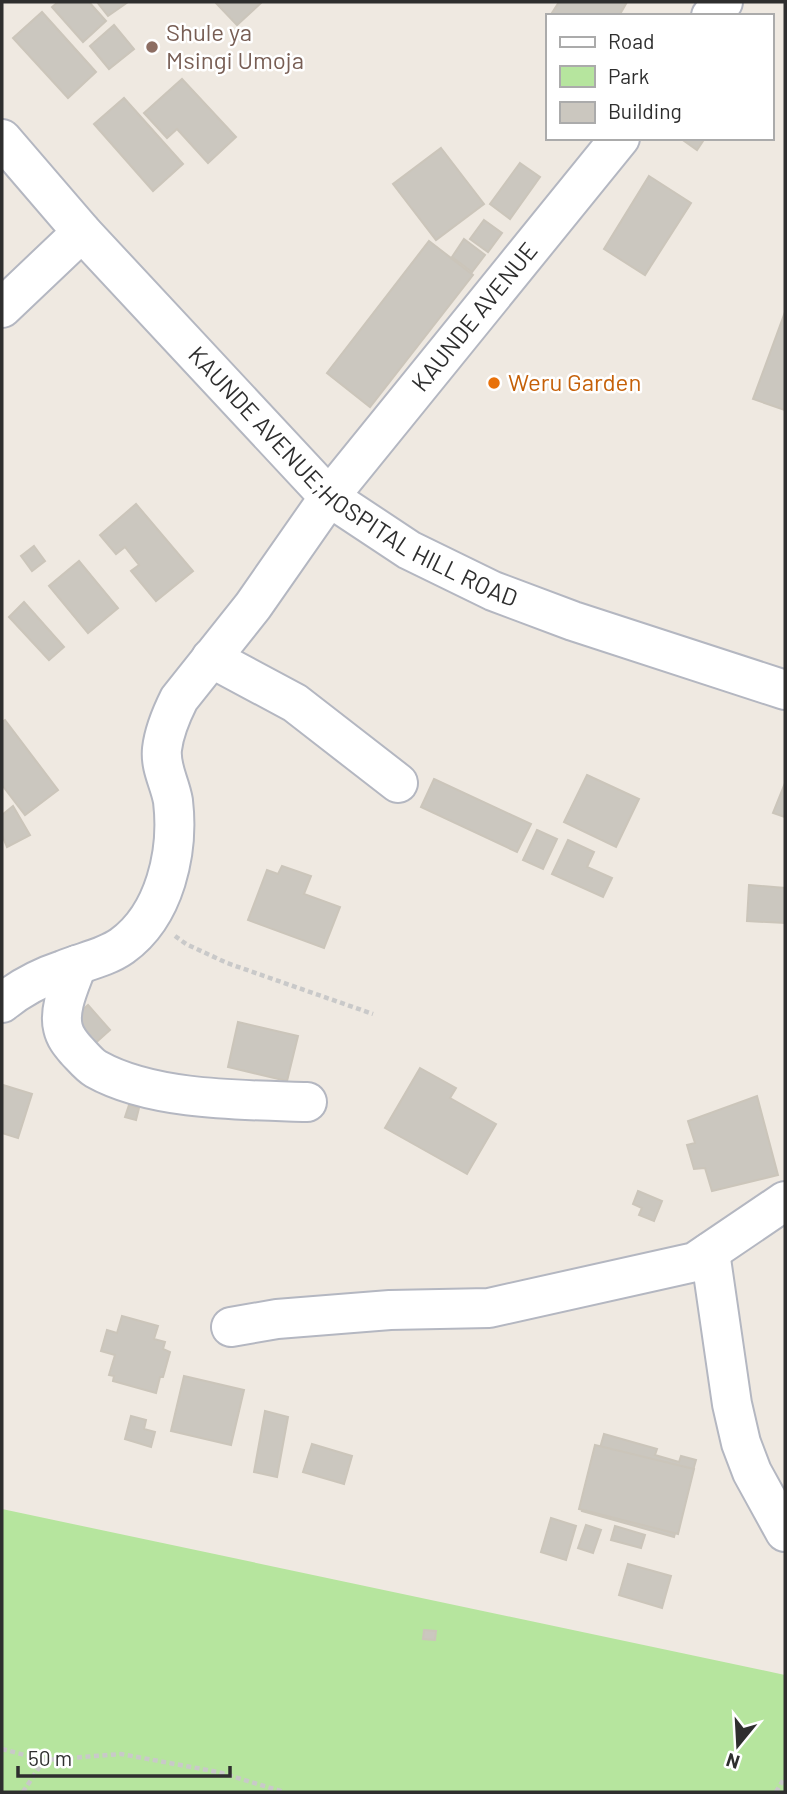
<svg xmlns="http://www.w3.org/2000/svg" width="787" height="1794" font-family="Barlow,sans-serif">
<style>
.green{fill:#b6e59e}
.building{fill:#cbc7bf;stroke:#cbc5ba;stroke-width:2}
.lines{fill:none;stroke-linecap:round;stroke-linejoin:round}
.minor-casing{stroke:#b4b7c1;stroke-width:42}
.path{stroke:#c9c9c9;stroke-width:4.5;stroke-dasharray:5 3.5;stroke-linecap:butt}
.minor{stroke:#fff;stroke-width:38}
.education-dot{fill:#8d6e63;stroke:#fff;stroke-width:2.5}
.food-dot{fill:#e8710a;stroke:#fff;stroke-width:2.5}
.labels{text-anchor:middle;stroke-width:5;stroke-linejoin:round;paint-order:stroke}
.education-label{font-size:24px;fill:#785e54;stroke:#fff;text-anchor:start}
.street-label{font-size:24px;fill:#2e2e2e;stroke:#fff}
.food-label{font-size:24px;fill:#c56008;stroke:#fff;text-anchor:start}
</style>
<rect width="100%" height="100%" fill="#efe9e1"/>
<polygon class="green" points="2,1509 785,1675 785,1792 2,1792"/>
<g class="building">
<polygon points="58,2 89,2 106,21 83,42 52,7"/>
<polygon points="97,2 128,2 108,16"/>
<polygon points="215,2 262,2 237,25"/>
<polygon points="559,2 627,2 619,16 550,16"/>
<polygon points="42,12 96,72 68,98 13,38"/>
<polygon points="114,25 134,49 109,69 90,46"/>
<polygon points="182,79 236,137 208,163 177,129 167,138 144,113"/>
<polygon points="124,98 183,164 153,191 94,124"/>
<polygon points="680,138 705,138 697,150"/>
<polygon points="441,148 484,204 436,240 393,184"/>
<polygon points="520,163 540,177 510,219 490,204"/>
<polygon points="649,176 691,203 645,275 604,249"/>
<polygon points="484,220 502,233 488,252 470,239"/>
<polygon points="464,239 485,255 472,272 452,257"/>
<polygon points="429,241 473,275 370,407 327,373"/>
<polygon points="785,312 785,410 753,399"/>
<polygon points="136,504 193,571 156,601 131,571 139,565 125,547 116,554 100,535"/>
<polygon points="34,546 45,561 32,571 21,556"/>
<polygon points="79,561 118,608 88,633 49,586"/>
<polygon points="24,602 64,647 49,660 9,617"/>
<polygon points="5,720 58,790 25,815 2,785 2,722"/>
<polygon points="587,775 639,799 616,847 564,822"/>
<polygon points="434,779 531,824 517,852 421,807"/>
<polygon points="785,783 785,817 773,813"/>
<polygon points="13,806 30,835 7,847 2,835 2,815"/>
<polygon points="537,830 557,839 543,869 523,860"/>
<polygon points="568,840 594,852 587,867 612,878 603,897 552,874"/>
<polygon points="282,866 311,876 304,894 340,907 324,948 248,920 267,870 278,874"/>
<polygon points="749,885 785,888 785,923 747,921"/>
<polygon points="88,1005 110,1030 92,1046 70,1021"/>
<polygon points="238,1022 298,1036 287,1081 228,1067"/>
<polygon points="420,1068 456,1088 450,1098 496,1124 467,1174 385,1128"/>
<polygon points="3,1085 32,1094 18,1138 2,1133"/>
<polygon points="757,1096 778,1175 712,1191 705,1168 694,1169 687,1145 695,1143 688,1121"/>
<polygon points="129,1105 139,1108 136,1120 125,1117"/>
<polygon points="638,1191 662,1201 654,1221 639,1215 642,1208 633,1204"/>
<polygon points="122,1316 158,1326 154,1339 165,1342 163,1349 170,1352 163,1377 160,1377 156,1393 113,1381 114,1376 109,1375 115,1355 101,1351 107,1330 117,1333"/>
<polygon points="184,1376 244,1390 231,1445 171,1431"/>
<polygon points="265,1411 288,1417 277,1477 254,1472"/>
<polygon points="131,1416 146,1420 144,1429 155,1432 151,1447 125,1439"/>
<polygon points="604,1434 657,1449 655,1455 679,1462 681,1456 696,1460 674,1537 582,1511"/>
<polygon points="312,1444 352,1456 344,1484 303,1472"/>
<polygon points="595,1445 694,1469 678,1534 579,1509"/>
<polygon points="551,1518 576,1526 566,1560 541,1552"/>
<polygon points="586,1525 601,1530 593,1553 578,1548"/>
<polygon points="615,1526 645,1535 641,1548 611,1540"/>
<polygon points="628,1564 671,1576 662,1608 619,1595"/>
<polygon points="424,1630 436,1631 435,1640 423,1639"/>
</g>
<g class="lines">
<defs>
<g id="minor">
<polyline points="711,16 723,2"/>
<path id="s1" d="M2,139L82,232L329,497L409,550L493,591L573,621L785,690"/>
<polyline points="2,308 82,232"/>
<polyline points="211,658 295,703 398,783"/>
<path d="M77,965C71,983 58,1008 63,1028C65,1037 70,1043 76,1050C82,1056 89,1065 96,1069C153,1101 243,1100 307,1102"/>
<path id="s2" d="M2,1003C19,989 42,977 63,970C82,962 105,958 122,946C165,915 179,852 173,801C170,783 160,768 162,749C164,732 171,715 179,699L253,606L329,497L620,138"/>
<polyline points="710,1252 732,1404 741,1443 752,1472 785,1532"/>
<polyline points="231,1327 277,1319 390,1310 489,1308 695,1262 785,1201"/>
</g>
</defs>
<use href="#minor" class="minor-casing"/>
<g class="path">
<polyline points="175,936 186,944 227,963 373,1014"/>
<polyline points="2,1749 44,1760 121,1754 218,1772 284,1792"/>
<polyline points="23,1792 44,1760"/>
<polyline points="776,1792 785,1777"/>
</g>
<use href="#minor" class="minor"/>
</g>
<circle class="education-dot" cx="152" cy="47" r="7"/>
<circle class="food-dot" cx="494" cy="383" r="7"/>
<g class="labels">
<g class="education-label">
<text x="166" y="41">Shule ya<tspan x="166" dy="28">Msingi Umoja</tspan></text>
</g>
<g class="street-label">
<text dy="8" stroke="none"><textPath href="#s2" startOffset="884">KAUNDE AVENUE</textPath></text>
<text dy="8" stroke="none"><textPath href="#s1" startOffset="492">KAUNDE AVENUE;HOSPITAL HILL ROAD</textPath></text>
</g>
<g class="food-label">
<text x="508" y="391">Weru Garden</text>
</g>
</g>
<rect width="787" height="1794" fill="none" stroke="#2e2e2e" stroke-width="7"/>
<rect x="546" y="14" width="228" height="126" fill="#ffffff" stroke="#ababab" stroke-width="2"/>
<rect x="560" y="37" width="35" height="10" fill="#ffffff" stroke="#ababab" stroke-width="2"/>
<text x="608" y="49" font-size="21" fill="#2e2e2e">Road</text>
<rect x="560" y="66" width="35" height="21" fill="#b6e59e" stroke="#ababab" stroke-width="2"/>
<text x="608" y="84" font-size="21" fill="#2e2e2e">Park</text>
<rect x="560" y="102" width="35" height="21" fill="#cbc7bf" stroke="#ababab" stroke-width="2"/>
<text x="608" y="119" font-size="21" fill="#2e2e2e">Building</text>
<g transform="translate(738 1745) rotate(198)" stroke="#ffffff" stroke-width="5" paint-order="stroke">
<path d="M0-5L12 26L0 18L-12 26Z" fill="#2e2e2e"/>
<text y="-10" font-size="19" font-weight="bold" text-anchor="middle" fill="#2e2e2e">N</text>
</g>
<path d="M18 1766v10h212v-10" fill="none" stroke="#2e2e2e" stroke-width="3.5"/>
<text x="28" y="1766" font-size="21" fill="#2e2e2e" stroke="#ffffff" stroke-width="5" paint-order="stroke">50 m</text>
</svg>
